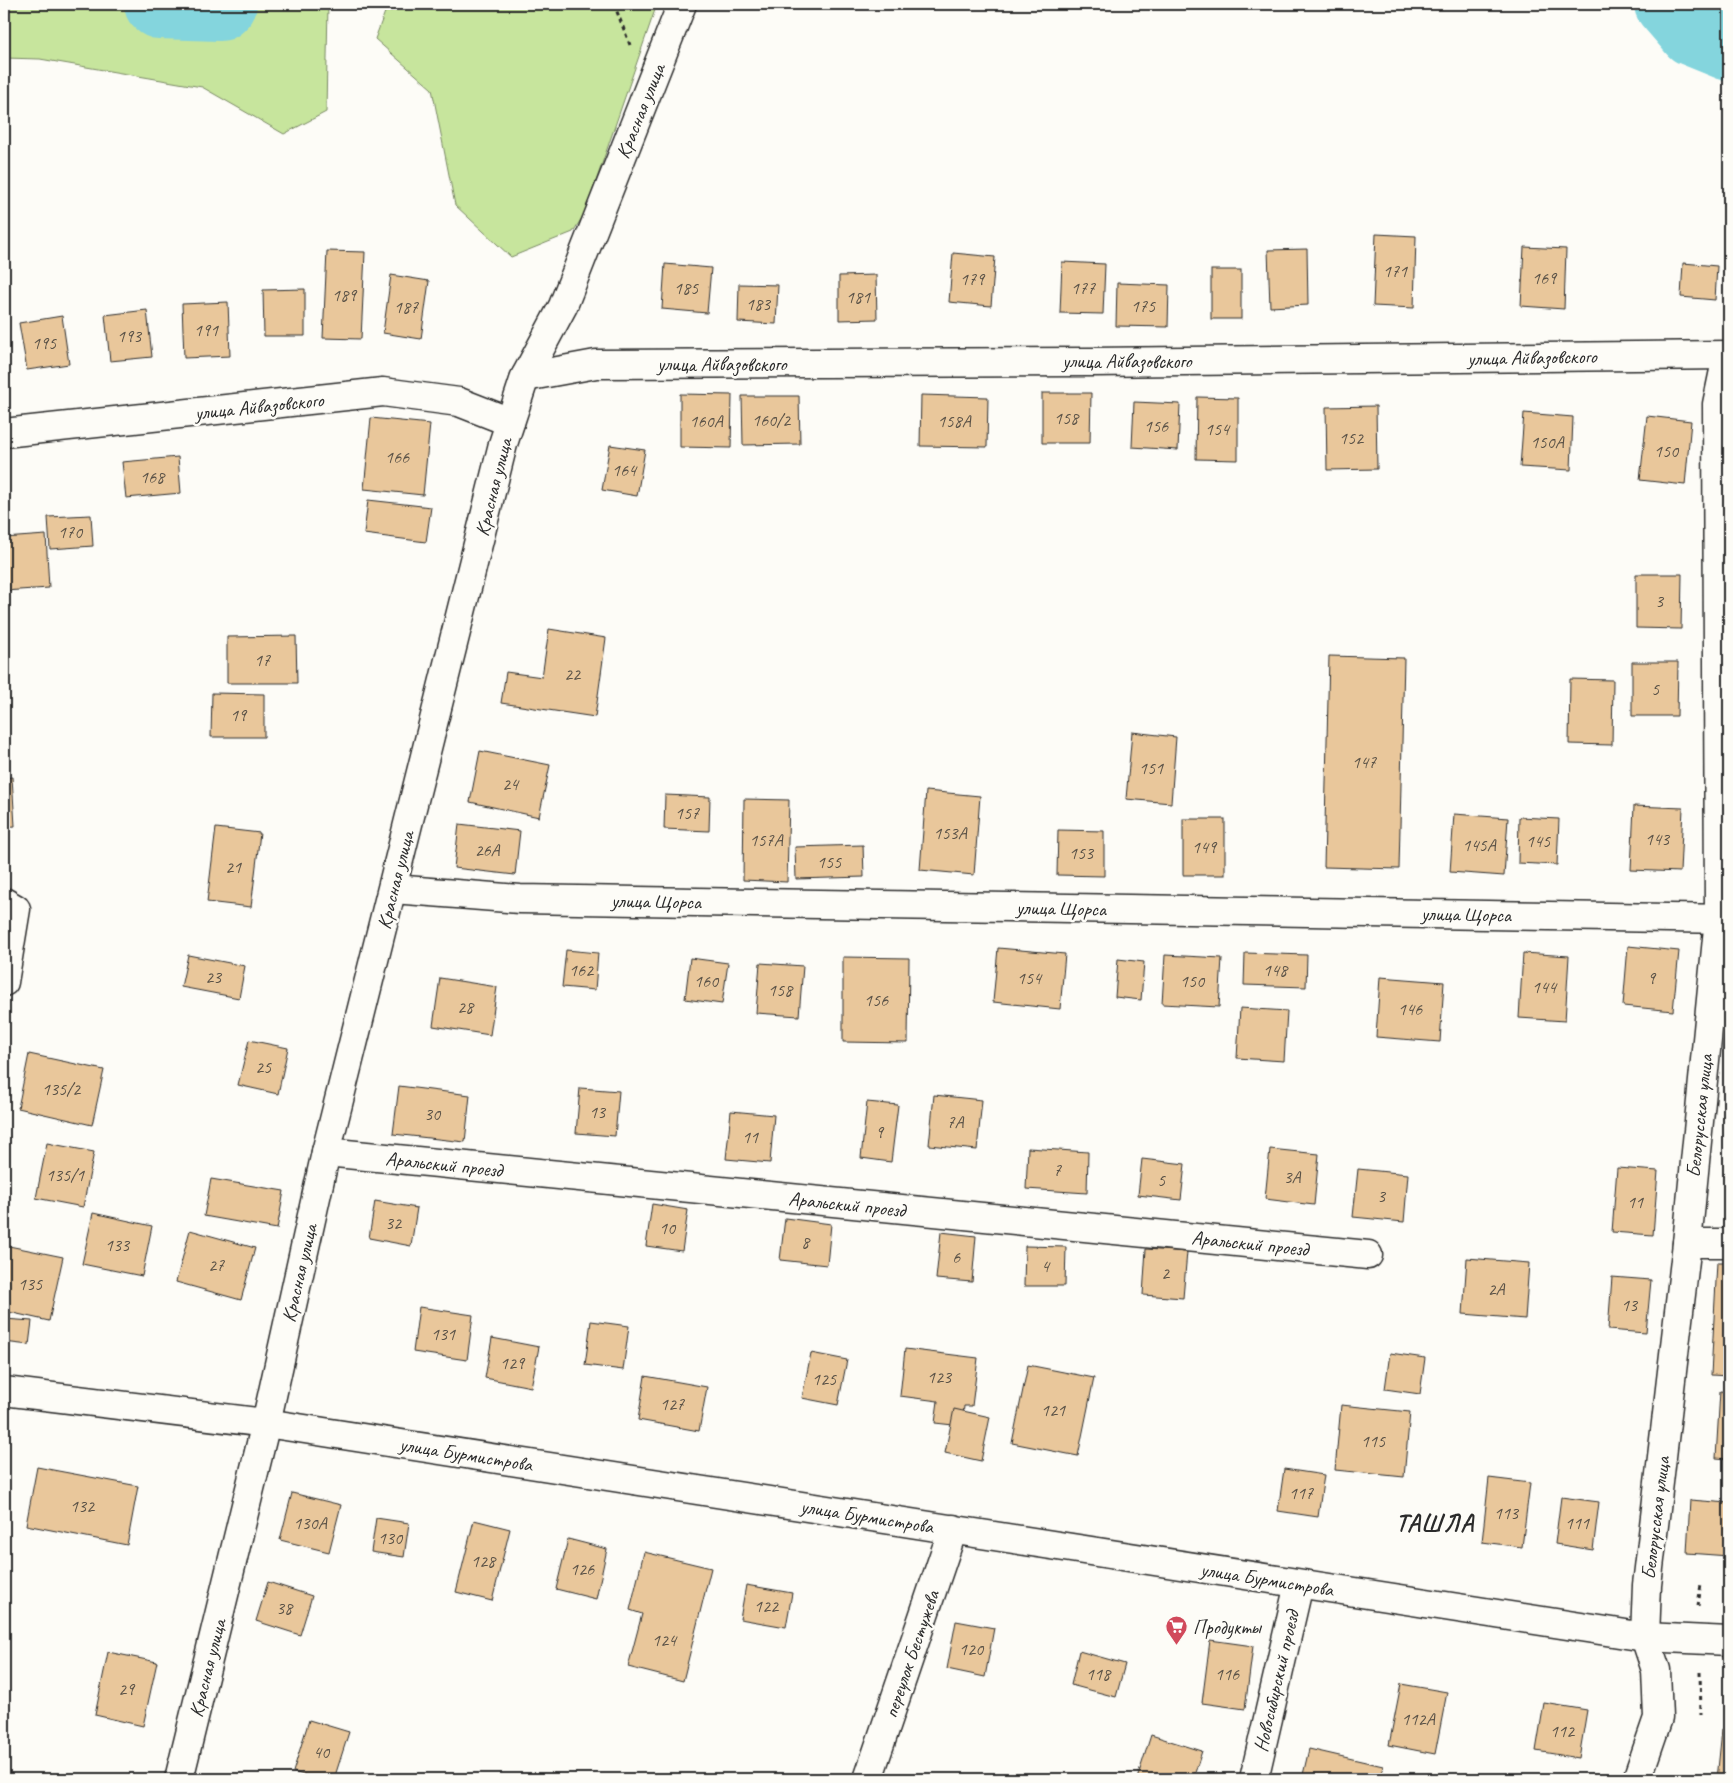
<svg xmlns="http://www.w3.org/2000/svg" width="1733" height="1783" font-family="Caveat,sans-serif">
<style>
.green{fill:#c7e59d;stroke:#798864}
.lines{fill:none;stroke-linecap:round;stroke-linejoin:round}
.river{stroke:#84d5dd;stroke-width:66}
.building{fill:#e9c79b;stroke:#2b2b2b}
.minor-casing{stroke:#2b2b2b;stroke-width:31}
.path{stroke:#2b2b2b;stroke-width:3;stroke-dasharray:4 4;stroke-linecap:butt}
.minor{stroke:#fdfcf7;stroke-width:28}
.labels{text-anchor:middle;stroke-width:5;stroke-linejoin:round;paint-order:stroke}
.number-label{font-size:18px;fill:#5a5247}
.street-label{font-size:20px;fill:#2b2b2b;stroke:#fdfcf7}
.poi-label{font-size:20px;fill:#2b2b2b;stroke:#fdfcf7;text-anchor:start}
.district-label{font-size:25px;font-weight:bold;letter-spacing:1px;fill:#2b2b2b;stroke:#fdfcf7}
</style>
<rect width="100%" height="100%" fill="#fdfcf7"/>
<filter id="ink" filterUnits="userSpaceOnUse"><feTurbulence type="fractalNoise" baseFrequency=".02" numOctaves="2"/><feDisplacementMap in="SourceGraphic" scale="10" xChannelSelector="R" yChannelSelector="G"/><feConvolveMatrix kernelMatrix="1 2 1 2 8 2 1 2 1" color-interpolation-filters="sRGB"/></filter>
<g filter="url(#ink)">
<g class="green">
<polygon points="4,4 328,4 326,112 284,134 202,87 40,59 4,58"/>
<polygon points="425,4 657,4 585,213 573,232 511,257 455,205 432,89 375,39 385,12"/>
</g>
<g class="lines">
<g class="river">
<polyline points="157,4 159,6 220,8 224,4"/>
<polyline points="1667,4 1692,33 1729,48"/>
</g>
</g>
<g class="building">
<polygon points="1376,234 1416,236 1414,308 1373,306"/>
<polygon points="1524,247 1566,249 1564,309 1521,306"/>
<polygon points="1307,249 1308,305 1270,307 1268,250"/>
<polygon points="327,251 365,252 361,339 323,338"/>
<polygon points="953,253 995,257 991,306 949,302"/>
<polygon points="1062,262 1105,264 1103,314 1060,313"/>
<polygon points="1683,263 1717,266 1715,300 1681,297"/>
<polygon points="665,264 711,268 707,313 662,309"/>
<rect x="1211" y="270" width="30" height="49"/>
<polygon points="391,275 429,281 421,339 383,333"/>
<polygon points="876,275 877,319 839,320 839,276"/>
<polygon points="1117,283 1169,285 1168,327 1116,326"/>
<polygon points="739,284 778,285 776,324 738,322"/>
<polygon points="305,289 305,336 264,336 263,290"/>
<polygon points="228,302 230,356 184,358 182,304"/>
<polygon points="147,310 152,357 110,361 105,315"/>
<polygon points="62,316 69,364 27,370 19,323"/>
<polygon points="1042,393 1091,393 1090,443 1042,443"/>
<polygon points="680,394 732,395 731,448 680,447"/>
<polygon points="921,395 988,397 987,447 920,446"/>
<polygon points="742,396 799,396 800,444 743,445"/>
<polygon points="1197,397 1238,398 1238,460 1196,459"/>
<polygon points="1134,402 1180,404 1178,450 1132,447"/>
<polygon points="1376,406 1377,469 1327,470 1326,407"/>
<polygon points="1524,413 1573,417 1571,470 1520,467"/>
<polygon points="1647,416 1691,421 1685,485 1640,480"/>
<polygon points="371,418 430,424 423,495 364,489"/>
<polygon points="610,445 645,450 637,496 602,490"/>
<polygon points="178,457 181,493 126,498 122,462"/>
<polygon points="368,500 431,507 426,542 364,534"/>
<polygon points="91,515 93,546 50,549 48,517"/>
<polygon points="46,535 49,588 4,591 4,538"/>
<polygon points="1636,574 1682,574 1681,629 1636,628"/>
<polygon points="549,629 606,638 595,717 501,703 506,672 542,677"/>
<polygon points="296,636 297,683 227,683 227,637"/>
<polygon points="1329,656 1404,658 1399,869 1324,867"/>
<polygon points="1632,662 1678,662 1677,716 1632,716"/>
<polygon points="1570,679 1613,680 1612,745 1569,744"/>
<polygon points="212,693 264,694 264,737 211,737"/>
<polygon points="1132,732 1176,737 1171,803 1126,799"/>
<polygon points="480,751 550,765 539,817 470,802"/>
<polygon points="12,777 15,826 4,827 4,778"/>
<polygon points="926,791 980,796 974,875 920,870"/>
<polygon points="665,795 710,797 709,831 664,829"/>
<polygon points="744,799 789,800 787,882 743,880"/>
<polygon points="1634,806 1683,808 1680,872 1631,870"/>
<polygon points="1454,814 1508,818 1504,876 1450,872"/>
<polygon points="1519,817 1559,819 1557,865 1518,863"/>
<rect x="1183" y="819" width="42" height="56"/>
<polygon points="459,824 520,831 515,875 454,868"/>
<polygon points="216,828 260,833 251,907 207,902"/>
<polygon points="1058,830 1104,831 1104,876 1057,875"/>
<polygon points="863,845 864,877 796,879 795,847"/>
<polygon points="1628,946 1679,951 1673,1011 1623,1006"/>
<polygon points="998,948 1065,954 1060,1009 993,1002"/>
<polygon points="566,950 598,953 595,990 562,987"/>
<polygon points="1245,953 1307,955 1306,987 1244,985"/>
<polygon points="1523,953 1569,956 1565,1021 1519,1018"/>
<polygon points="188,955 245,966 239,998 181,987"/>
<polygon points="1165,955 1222,958 1219,1007 1162,1004"/>
<polygon points="843,957 909,958 908,1043 843,1042"/>
<polygon points="690,958 728,963 722,1004 685,999"/>
<polygon points="1118,959 1144,962 1141,1000 1115,997"/>
<polygon points="760,963 803,966 799,1016 756,1013"/>
<polygon points="1380,977 1444,982 1440,1042 1376,1037"/>
<polygon points="440,978 497,987 490,1035 433,1026"/>
<polygon points="1240,1008 1287,1011 1284,1061 1237,1058"/>
<polygon points="249,1040 288,1048 278,1094 238,1085"/>
<polygon points="29,1054 104,1070 92,1125 18,1108"/>
<polygon points="399,1086 470,1095 465,1142 393,1134"/>
<polygon points="580,1088 619,1091 615,1136 576,1133"/>
<polygon points="934,1095 982,1100 977,1150 929,1145"/>
<polygon points="867,1102 898,1105 891,1162 861,1158"/>
<polygon points="731,1111 774,1115 770,1163 726,1159"/>
<polygon points="47,1143 94,1152 83,1207 36,1198"/>
<polygon points="1028,1148 1088,1152 1087,1193 1026,1189"/>
<polygon points="1270,1149 1319,1154 1314,1205 1265,1199"/>
<polygon points="1142,1159 1185,1164 1181,1200 1138,1195"/>
<polygon points="1617,1168 1658,1171 1653,1235 1612,1232"/>
<polygon points="1358,1169 1408,1174 1404,1222 1353,1217"/>
<polygon points="211,1179 284,1191 277,1229 204,1216"/>
<polygon points="375,1201 417,1208 411,1246 369,1238"/>
<polygon points="652,1204 688,1210 682,1251 646,1246"/>
<polygon points="93,1213 152,1226 142,1276 82,1264"/>
<polygon points="785,1218 831,1224 827,1265 780,1260"/>
<polygon points="190,1230 255,1248 241,1300 176,1282"/>
<polygon points="941,1232 976,1236 972,1282 936,1279"/>
<polygon points="4,1245 63,1257 49,1321 4,1311"/>
<polygon points="1025,1246 1066,1247 1065,1286 1024,1286"/>
<polygon points="1146,1249 1187,1252 1183,1298 1143,1295"/>
<polygon points="1467,1258 1529,1263 1525,1319 1463,1314"/>
<polygon points="1717,1262 1729,1262 1729,1376 1711,1375"/>
<polygon points="1612,1277 1651,1280 1646,1333 1608,1330"/>
<polygon points="419,1307 473,1315 467,1360 413,1352"/>
<polygon points="4,1319 32,1321 29,1345 4,1342"/>
<polygon points="591,1321 629,1326 623,1370 585,1365"/>
<polygon points="492,1338 539,1347 531,1387 485,1378"/>
<polygon points="905,1349 978,1358 972,1406 964,1406 962,1426 935,1423 938,1401 900,1396"/>
<polygon points="811,1353 847,1360 838,1405 802,1398"/>
<polygon points="1390,1353 1425,1358 1420,1394 1385,1389"/>
<polygon points="1028,1365 1094,1378 1078,1456 1012,1443"/>
<polygon points="645,1376 707,1387 699,1431 638,1420"/>
<polygon points="1720,1391 1729,1392 1729,1459 1716,1458"/>
<polygon points="1341,1405 1410,1412 1404,1477 1335,1470"/>
<polygon points="954,1409 990,1417 981,1461 945,1453"/>
<polygon points="37,1467 138,1486 127,1545 26,1525"/>
<polygon points="1284,1469 1324,1475 1318,1517 1278,1511"/>
<polygon points="1489,1478 1530,1483 1522,1547 1482,1542"/>
<polygon points="292,1493 341,1505 329,1552 280,1540"/>
<polygon points="1561,1497 1599,1502 1593,1550 1555,1544"/>
<polygon points="1690,1500 1729,1503 1729,1556 1687,1553"/>
<polygon points="376,1518 409,1523 404,1557 371,1552"/>
<polygon points="474,1520 510,1529 492,1601 456,1592"/>
<polygon points="568,1539 607,1549 596,1599 556,1589"/>
<polygon points="644,1552 711,1568 683,1681 628,1667 642,1614 630,1610"/>
<polygon points="268,1582 312,1596 300,1635 256,1621"/>
<polygon points="746,1585 792,1593 786,1627 740,1619"/>
<polygon points="956,1621 994,1628 985,1677 947,1669"/>
<polygon points="1210,1640 1253,1646 1245,1709 1202,1703"/>
<polygon points="1079,1651 1125,1664 1116,1697 1071,1685"/>
<polygon points="108,1652 157,1662 143,1726 95,1715"/>
<polygon points="1401,1684 1447,1692 1435,1754 1389,1745"/>
<polygon points="1544,1703 1587,1710 1579,1758 1536,1751"/>
<polygon points="309,1720 349,1732 334,1779 319,1779 293,1772"/>
<polygon points="1722,1730 1729,1731 1729,1779 1717,1779"/>
<polygon points="1151,1735 1202,1751 1193,1779 1137,1779"/>
<polygon points="1309,1749 1383,1766 1380,1779 1302,1779"/>
</g>
<g class="lines">
<defs>
<g id="minor">
<polyline points="525,377 596,364 1092,362 1729,355"/>
<polyline points="4,433 383,392 459,402 510,422"/>
<polyline points="393,889 520,899 1729,919"/>
<polyline points="4,902 16,909 4,982"/>
<polyline points="326,1152 1368,1255"/>
<polyline points="1687,1243 1729,1243"/>
<polyline points="4,1391 266,1423 1645,1637 1729,1641"/>
<polyline points="179,1779 266,1423 326,1152 503,444 525,377 563,306 682,4"/>
<polyline points="868,1779 953,1529"/>
<polyline points="1254,1779 1299,1584"/>
<polyline points="1637,1779 1658,1718 1656,1670 1645,1637 1647,1585 1687,1243 1719,918 1717,404 1727,356"/>
</g>
</defs>
<use href="#minor" class="minor-casing"/>
<g class="path">
<polyline points="614,4 630,45"/>
<polyline points="1698,1606 1701,1584"/>
<polyline points="1700,1672 1701,1714"/>
</g>
<use href="#minor" class="minor"/>
</g>
</g>
<defs>
<symbol id="supermarket-pin" viewBox="-11 -11 22 30"><path d="M0 17L-7.5 6A9.5 9.5 0 1 1 7.5 6Z" fill="#d1495b" stroke="#fdfcf7"/><path d="M-6-5.5h2.5l.6 2H6L4.5 2H-2.5L-4.4-4H-6ZM-1.5 3.2a1.3 1.3 0 1 0 .1 0ZM3 3.2a1.3 1.3 0 1 0 .1 0Z" fill="#fff"/></symbol>
</defs>
<g fill-rule="evenodd">
<use href="#supermarket-pin" x="1164" y="1614" width="25" height="34"/>
</g>
<g class="labels">
<g class="number-label">
<text x="1395" y="277">171</text>
<text x="1544" y="284">169</text>
<text x="972" y="285">179</text>
<text x="686" y="294">185</text>
<text x="1083" y="294">177</text>
<text x="344" y="301">189</text>
<text x="858" y="303">181</text>
<text x="758" y="310">183</text>
<text x="1143" y="312">175</text>
<text x="406" y="313">187</text>
<text x="206" y="336">191</text>
<text x="129" y="342">193</text>
<text x="44" y="349">195</text>
<text x="1066" y="424">158</text>
<text x="771" y="426">160/2</text>
<text x="706" y="427">160А</text>
<text x="954" y="427">158А</text>
<text x="1156" y="432">156</text>
<text x="1217" y="435">154</text>
<text x="1351" y="444">152</text>
<text x="1547" y="448">150А</text>
<text x="1666" y="457">150</text>
<text x="397" y="463">166</text>
<text x="624" y="476">164</text>
<text x="152" y="483">168</text>
<text x="70" y="538">170</text>
<text x="1659" y="607">3</text>
<text x="262" y="666">17</text>
<text x="572" y="680">22</text>
<text x="1655" y="695">5</text>
<text x="238" y="721">19</text>
<text x="1364" y="768">147</text>
<text x="1151" y="774">151</text>
<text x="510" y="790">24</text>
<text x="687" y="819">157</text>
<text x="950" y="839">153А</text>
<text x="1657" y="845">143</text>
<text x="766" y="846">157А</text>
<text x="1538" y="847">145</text>
<text x="1479" y="851">145А</text>
<text x="1204" y="853">149</text>
<text x="487" y="856">26А</text>
<text x="1081" y="859">153</text>
<text x="829" y="868">155</text>
<text x="233" y="873">21</text>
<text x="581" y="976">162</text>
<text x="1275" y="976">148</text>
<text x="213" y="983">23</text>
<text x="1029" y="984">154</text>
<text x="1651" y="984">9</text>
<text x="706" y="987">160</text>
<text x="1192" y="987">150</text>
<text x="1544" y="993">144</text>
<text x="780" y="996">158</text>
<text x="876" y="1006">156</text>
<text x="465" y="1013">28</text>
<text x="1410" y="1015">146</text>
<text x="263" y="1073">25</text>
<text x="61" y="1095">135/2</text>
<text x="597" y="1118">13</text>
<text x="432" y="1120">30</text>
<text x="955" y="1128">7А</text>
<text x="879" y="1138">9</text>
<text x="750" y="1143">11</text>
<text x="1057" y="1176">7</text>
<text x="65" y="1181">135/1</text>
<text x="1292" y="1183">3А</text>
<text x="1161" y="1186">5</text>
<text x="1381" y="1202">3</text>
<text x="1635" y="1208">11</text>
<text x="393" y="1229">32</text>
<text x="667" y="1234">10</text>
<text x="805" y="1248">8</text>
<text x="117" y="1251">133</text>
<text x="956" y="1263">6</text>
<text x="216" y="1271">27</text>
<text x="1045" y="1272">4</text>
<text x="1165" y="1279">2</text>
<text x="30" y="1290">135</text>
<text x="1496" y="1295">2А</text>
<text x="1629" y="1311">13</text>
<text x="443" y="1340">131</text>
<text x="512" y="1369">129</text>
<text x="939" y="1383">123</text>
<text x="824" y="1385">125</text>
<text x="672" y="1410">127</text>
<text x="1053" y="1416">121</text>
<text x="1373" y="1447">115</text>
<text x="1301" y="1499">117</text>
<text x="82" y="1512">132</text>
<text x="1506" y="1519">113</text>
<text x="310" y="1529">130А</text>
<text x="1577" y="1529">111</text>
<text x="390" y="1544">130</text>
<text x="483" y="1567">128</text>
<text x="582" y="1575">126</text>
<text x="766" y="1612">122</text>
<text x="284" y="1614">38</text>
<text x="664" y="1646">124</text>
<text x="971" y="1655">120</text>
<text x="1098" y="1680">118</text>
<text x="1227" y="1680">116</text>
<text x="126" y="1695">29</text>
<text x="1418" y="1725">112А</text>
<text x="1562" y="1737">112</text>
<text x="321" y="1758">40</text>
</g>
<g class="street-label">
<text transform="translate(640 111) rotate(-68)" y="7">Красная улица</text>
<text transform="translate(1532 357) rotate(-1)" y="7">улица Айвазовского</text>
<text x="1127" y="368">улица Айвазовского</text>
<text x="722" y="371">улица Айвазовского</text>
<text transform="translate(259 406) rotate(-6)" y="7">улица Айвазовского</text>
<text transform="translate(493 487) rotate(-76)" y="7">Красная улица</text>
<text transform="translate(395 880) rotate(-76)" y="7">Красная улица</text>
<text transform="translate(656 901) rotate(1)" y="7">улица Щорса</text>
<text transform="translate(1061 908) rotate(1)" y="7">улица Щорса</text>
<text transform="translate(1466 914) rotate(1)" y="7">улица Щорса</text>
<text transform="translate(1699 1116) rotate(-84)" y="7">Белорусская улица</text>
<text transform="translate(444 1164) rotate(6)" y="7">Аральский проезд</text>
<text transform="translate(847 1204) rotate(6)" y="7">Аральский проезд</text>
<text transform="translate(1250 1243) rotate(6)" y="7">Аральский проезд</text>
<text transform="translate(299 1273) rotate(-77)" y="7">Красная улица</text>
<text transform="translate(466 1454) rotate(9)" y="7">улица Бурмистрова</text>
<text transform="translate(867 1516) rotate(9)" y="7">улица Бурмистрова</text>
<text transform="translate(1655 1518) rotate(-83)" y="7">Белорусская улица</text>
<text transform="translate(1267 1579) rotate(9)" y="7">улица Бурмистрова</text>
<text transform="translate(911 1654) rotate(-71)" y="7">переулок Бестужева</text>
<text transform="translate(207 1668) rotate(-76)" y="7">Красная улица</text>
<text transform="translate(1276 1681) rotate(-77)" y="7">Новосибирский проезд</text>
</g>
<g class="poi-label">
<text x="1193" y="1634">Продукты</text>
</g>
<g class="district-label">
<text x="1435" y="1531">ТАШЛА</text>
</g>
</g>
<rect width="1733" height="1783" fill="none" stroke="#fdfcf7" stroke-width="20"/>
<rect x="10" y="10" width="1713" height="1763" fill="none" stroke="#2b2b2b" stroke-width="2" filter="url(#ink)"/>
</svg>
